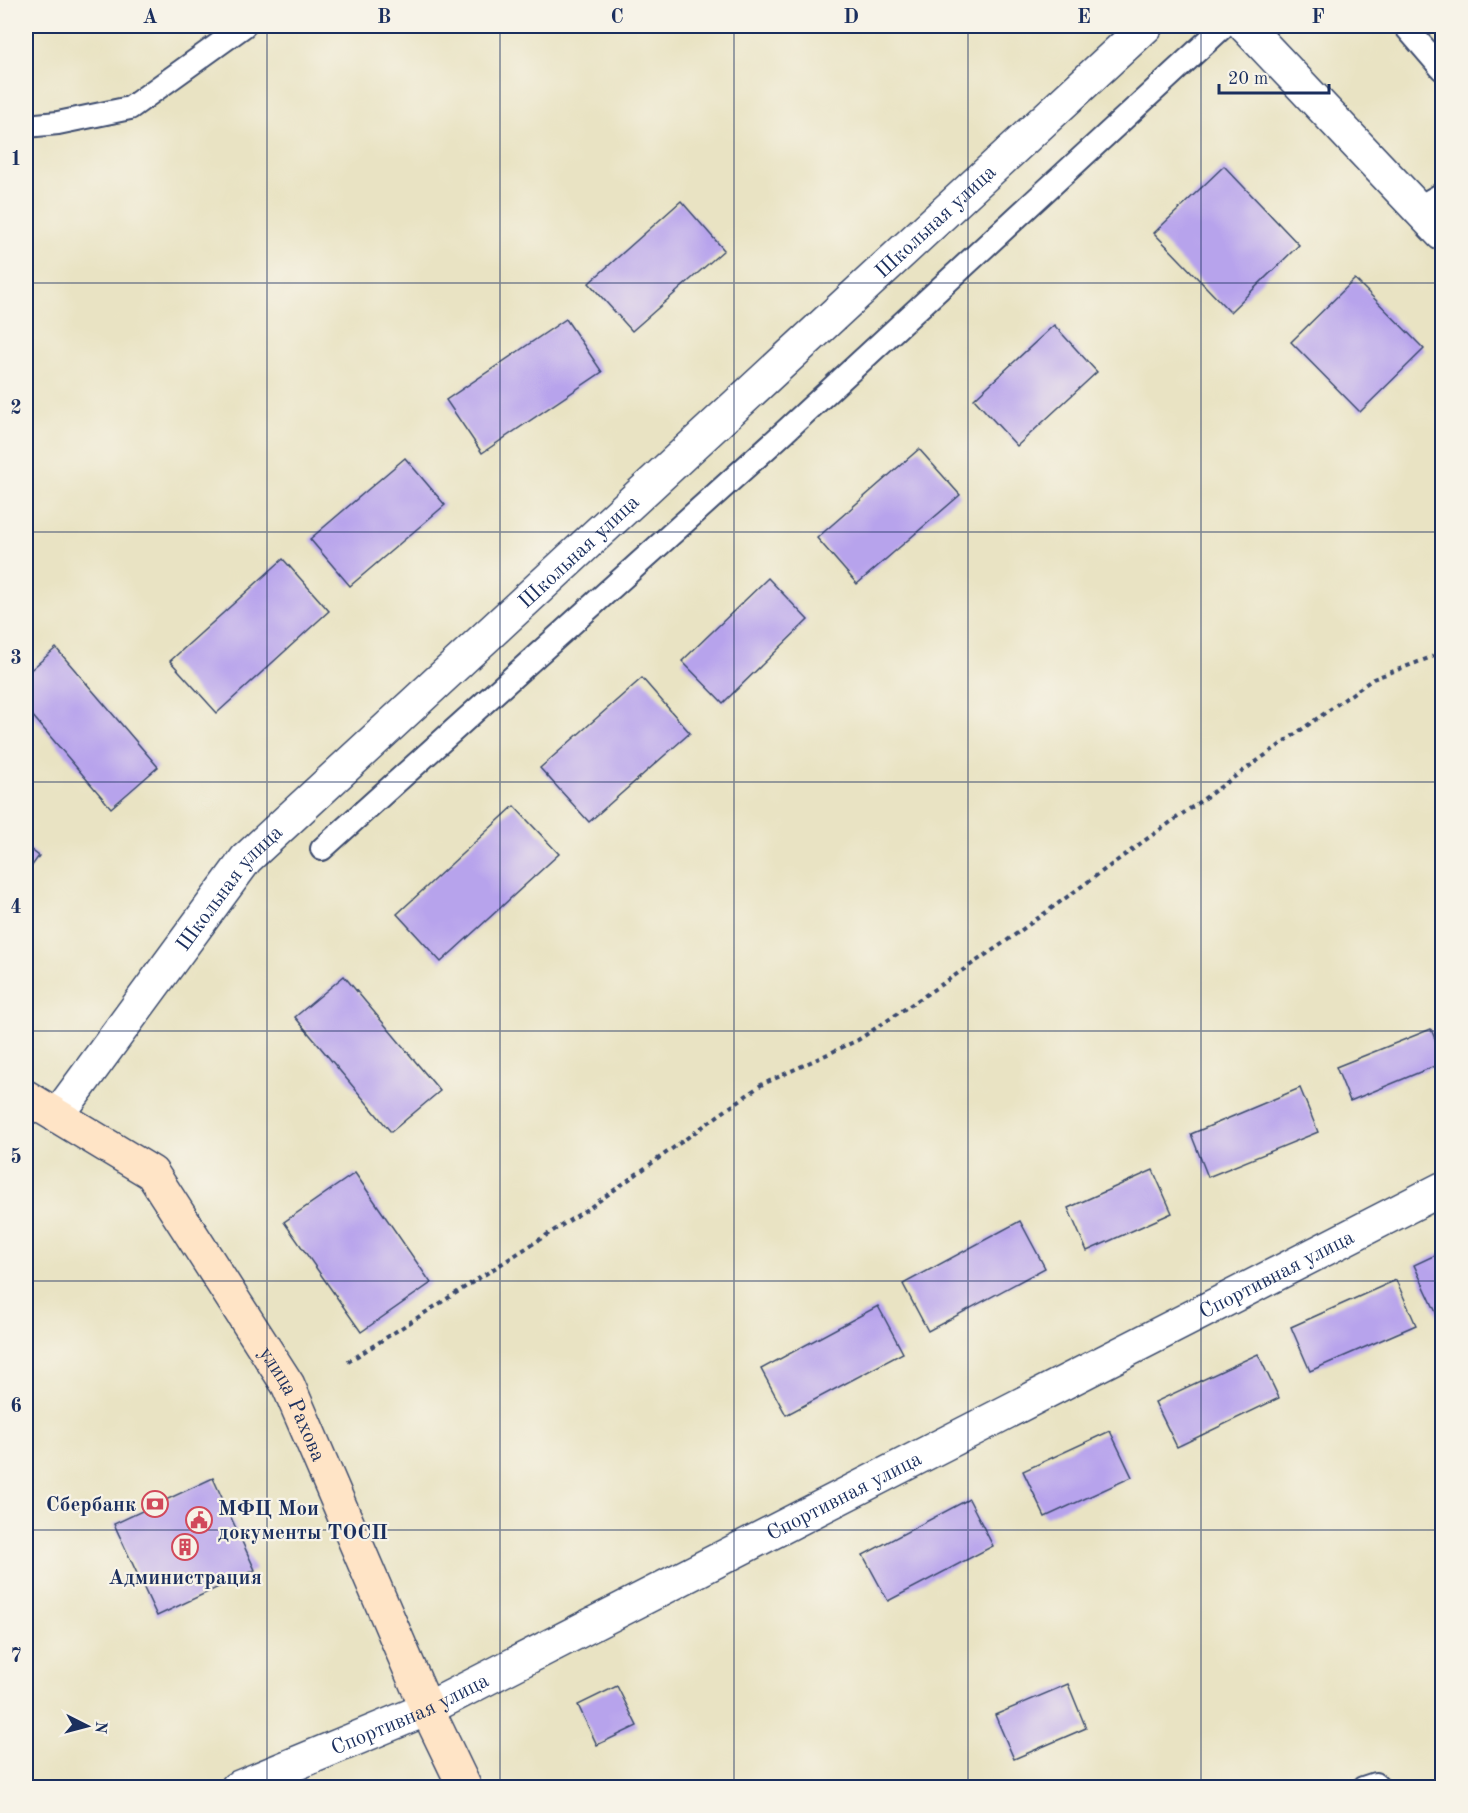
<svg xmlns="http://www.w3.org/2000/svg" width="1468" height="1813" font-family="'Old Standard TT',serif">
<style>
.building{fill:#b7a3ec}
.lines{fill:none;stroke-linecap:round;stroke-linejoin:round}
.lane-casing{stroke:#3a4a6d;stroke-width:26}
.street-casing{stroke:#3a4a6d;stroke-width:36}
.secondary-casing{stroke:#3a4a6d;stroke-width:36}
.path{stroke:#3a4a6d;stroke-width:4;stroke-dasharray:4.5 4.5;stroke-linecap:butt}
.lane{stroke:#fff;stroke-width:22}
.street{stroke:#fff;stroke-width:33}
.secondary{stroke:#ffe4c6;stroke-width:33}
.grid{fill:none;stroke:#1b2f5e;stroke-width:1.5;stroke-opacity:0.55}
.labels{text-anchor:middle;stroke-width:4.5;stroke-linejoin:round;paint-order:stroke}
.street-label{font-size:21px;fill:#1b2f5e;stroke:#f7f3e8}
.poi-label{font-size:21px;font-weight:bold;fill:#1b2f5e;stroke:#f7f3e8;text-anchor:end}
.neatline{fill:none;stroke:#1b2f5e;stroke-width:2}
.grid-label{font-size:20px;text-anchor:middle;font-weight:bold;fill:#1b2f5e}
</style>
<rect width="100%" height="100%" fill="#f7f3e8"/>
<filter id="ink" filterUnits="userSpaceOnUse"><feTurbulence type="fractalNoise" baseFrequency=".0167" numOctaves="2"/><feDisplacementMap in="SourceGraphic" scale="12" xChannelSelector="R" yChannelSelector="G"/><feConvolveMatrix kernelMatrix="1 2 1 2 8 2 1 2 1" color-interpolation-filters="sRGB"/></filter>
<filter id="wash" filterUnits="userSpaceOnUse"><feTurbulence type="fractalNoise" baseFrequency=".008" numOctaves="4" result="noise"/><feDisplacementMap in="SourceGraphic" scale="24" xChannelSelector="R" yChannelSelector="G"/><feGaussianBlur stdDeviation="1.35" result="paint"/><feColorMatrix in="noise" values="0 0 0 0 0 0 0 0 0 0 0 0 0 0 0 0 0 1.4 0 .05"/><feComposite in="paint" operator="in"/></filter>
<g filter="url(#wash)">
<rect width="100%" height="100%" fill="#e9e3c3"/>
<g id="blocks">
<g class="building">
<polygon points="1224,166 1299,245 1230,312 1154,233"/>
<polygon points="681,201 724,250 632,331 589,283"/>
<polygon points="1355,279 1424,349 1360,412 1291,342"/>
<polygon points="566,319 602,372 482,453 446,400"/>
<polygon points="1054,325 1097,372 1017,446 974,399"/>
<polygon points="919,449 960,495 857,584 817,538"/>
<polygon points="405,458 445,505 350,586 310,539"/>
<polygon points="283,559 329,611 217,713 170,661"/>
<polygon points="768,578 808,620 723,703 682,661"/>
<polygon points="56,648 158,767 111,808 26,708 26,674"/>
<polygon points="642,678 690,733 589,822 540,768"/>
<polygon points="514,806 559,854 441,962 397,914"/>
<polygon points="26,846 39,856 26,874"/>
<polygon points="344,976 440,1091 391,1132 295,1017"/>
<polygon points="1431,1029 1442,1056 1442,1063 1350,1101 1336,1067"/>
<polygon points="1300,1088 1318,1132 1208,1177 1191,1134"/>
<polygon points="1153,1170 1172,1213 1087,1251 1068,1208"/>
<polygon points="355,1173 431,1283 361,1332 284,1222"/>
<polygon points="1020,1221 1045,1268 928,1331 903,1284"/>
<polygon points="1442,1252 1442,1320 1440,1321 1414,1265"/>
<polygon points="1396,1280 1416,1325 1310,1371 1291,1327"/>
<polygon points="878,1306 903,1353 786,1415 761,1369"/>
<polygon points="1258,1354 1279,1398 1177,1447 1155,1402"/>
<polygon points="1110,1431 1132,1477 1045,1517 1023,1471"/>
<polygon points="213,1478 255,1570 157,1616 114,1524"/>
<polygon points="969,1499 993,1546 888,1601 863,1555"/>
<polygon points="1068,1684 1086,1728 1014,1759 995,1715"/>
<polygon points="617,1686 637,1726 597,1745 578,1705"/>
</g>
</g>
</g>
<g filter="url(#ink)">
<use href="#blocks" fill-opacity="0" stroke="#3a4a6d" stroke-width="1.5"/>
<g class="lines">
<defs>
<g id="lane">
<polyline points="1405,26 1442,69"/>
<polyline points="26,126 58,123 130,108 244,26"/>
<polyline points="1417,208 1442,194"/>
<polyline points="322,849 779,437 1224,26"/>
<polyline points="1363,1788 1375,1784 1379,1788"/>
</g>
<g id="street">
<polyline points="1245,26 1442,234"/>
<path id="s1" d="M57,1116L246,859L1146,26"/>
<path id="s2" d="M237,1788L427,1709L1442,1189"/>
</g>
<g id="secondary">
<path id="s3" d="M26,1097L152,1173L288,1385L427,1709L465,1788"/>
</g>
</defs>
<use href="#lane" class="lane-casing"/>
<use href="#street" class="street-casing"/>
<use href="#secondary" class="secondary-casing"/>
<polyline class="path" points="348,1362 592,1206 761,1085 858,1040 1005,942 1144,841 1373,679 1442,653"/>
<use href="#lane" class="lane"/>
<use href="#street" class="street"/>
<use href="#secondary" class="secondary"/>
</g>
</g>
<path class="grid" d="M267,26V1788M500,26V1788M734,26V1788M968,26V1788M1201,26V1788M26,283H1442M26,532H1442M26,782H1442M26,1031H1442M26,1281H1442M26,1530H1442"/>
<defs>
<symbol id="bank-ring" viewBox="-11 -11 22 22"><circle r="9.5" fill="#f7f3e8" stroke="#d1495b" stroke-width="1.5"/><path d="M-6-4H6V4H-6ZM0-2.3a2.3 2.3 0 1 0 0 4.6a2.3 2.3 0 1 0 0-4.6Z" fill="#d1495b"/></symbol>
<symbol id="civic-ring" viewBox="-11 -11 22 22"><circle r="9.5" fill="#f7f3e8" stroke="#d1495b" stroke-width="1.5"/><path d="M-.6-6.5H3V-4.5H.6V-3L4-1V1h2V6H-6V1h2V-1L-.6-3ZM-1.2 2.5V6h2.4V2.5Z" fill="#d1495b"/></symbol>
<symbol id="building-ring" viewBox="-11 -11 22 22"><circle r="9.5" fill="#f7f3e8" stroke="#d1495b" stroke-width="1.5"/><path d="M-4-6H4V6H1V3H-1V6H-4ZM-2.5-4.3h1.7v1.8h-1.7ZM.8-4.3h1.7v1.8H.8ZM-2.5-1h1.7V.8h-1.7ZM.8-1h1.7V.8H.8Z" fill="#d1495b"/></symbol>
</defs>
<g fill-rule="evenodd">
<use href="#bank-ring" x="140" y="1489" width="30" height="30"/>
<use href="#civic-ring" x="184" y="1505" width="30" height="30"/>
<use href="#building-ring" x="170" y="1532" width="30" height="30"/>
</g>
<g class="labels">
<g class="street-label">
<text dy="7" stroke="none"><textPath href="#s1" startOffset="1258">Школьная улица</textPath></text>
<text dy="7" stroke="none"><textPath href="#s1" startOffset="772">Школьная улица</textPath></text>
<text dy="7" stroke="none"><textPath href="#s1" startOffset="286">Школьная улица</textPath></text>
<text dy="7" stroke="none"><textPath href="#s2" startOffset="1160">Спортивная улица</textPath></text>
<text dy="7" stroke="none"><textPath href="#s3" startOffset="418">улица Рахова</textPath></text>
<text dy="7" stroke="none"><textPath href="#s2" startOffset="674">Спортивная улица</textPath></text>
<text dy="7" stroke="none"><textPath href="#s2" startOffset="188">Спортивная улица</textPath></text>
</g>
<g class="poi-label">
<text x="136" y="1511">Сбербанк</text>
<text x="218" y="1515" text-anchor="start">МФЦ Мои<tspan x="218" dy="24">документы ТОСП</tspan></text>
<text x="185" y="1584" text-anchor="middle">Администрация</text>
</g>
</g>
<rect width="1468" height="1813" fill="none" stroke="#f7f3e8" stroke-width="66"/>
<g transform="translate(87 1726) rotate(96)" stroke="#f7f3e8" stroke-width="4.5" paint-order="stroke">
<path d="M0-4.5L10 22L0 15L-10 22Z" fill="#1b2f5e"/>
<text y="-9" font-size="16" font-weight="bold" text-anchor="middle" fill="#1b2f5e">N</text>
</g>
<path d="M1219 84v9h110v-9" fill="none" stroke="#1b2f5e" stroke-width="3"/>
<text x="1228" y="84" font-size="18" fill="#1b2f5e" stroke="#f7f3e8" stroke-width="4.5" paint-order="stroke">20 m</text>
<rect x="33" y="33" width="1402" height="1747" class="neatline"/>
<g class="grid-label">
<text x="150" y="23">A</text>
<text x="384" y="23">B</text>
<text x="617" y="23">C</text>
<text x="851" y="23">D</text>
<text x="1084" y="23">E</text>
<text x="1318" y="23">F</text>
<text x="16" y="165">1</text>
<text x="16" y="414">2</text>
<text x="16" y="664">3</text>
<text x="16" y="913">4</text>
<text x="16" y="1163">5</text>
<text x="16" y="1412">6</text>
<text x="16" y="1662">7</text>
</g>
</svg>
